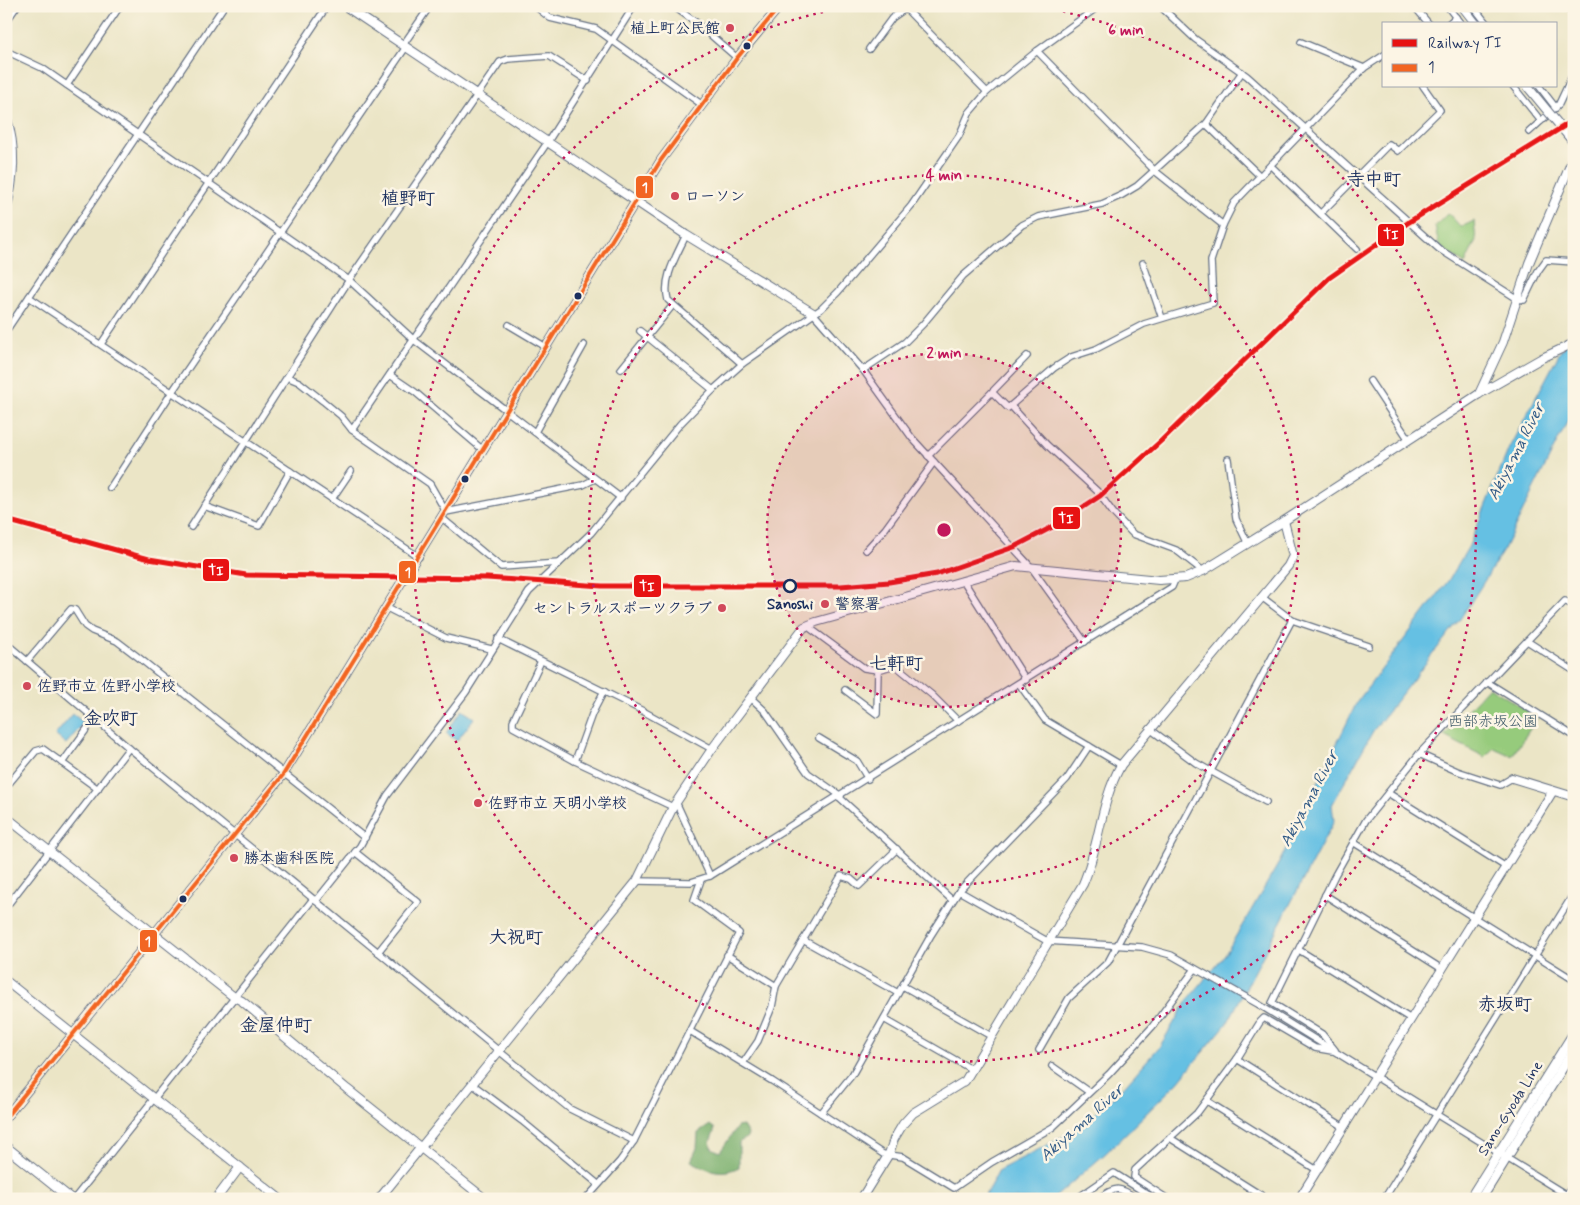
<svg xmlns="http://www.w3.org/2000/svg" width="1580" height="1205" font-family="Mynerve,'Klee One',sans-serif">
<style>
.green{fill:#96cb7c;stroke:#587d6d}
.forest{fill:#78af6c;stroke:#4a6f65}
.water{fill:#65c0e3;stroke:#4078a0}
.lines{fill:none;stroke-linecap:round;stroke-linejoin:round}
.stream{stroke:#65c0e3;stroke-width:2.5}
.street-casing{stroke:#646f82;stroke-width:8}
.secondary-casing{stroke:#646f82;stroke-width:10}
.primary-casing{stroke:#646f82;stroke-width:11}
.street{stroke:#fff;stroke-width:5.5}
.secondary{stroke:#fff;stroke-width:8}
.primary{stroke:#fff;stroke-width:9}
.rail-casing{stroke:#1b2f5e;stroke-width:4.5}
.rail{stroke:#fcf5e5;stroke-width:2.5;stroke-dasharray:8;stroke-linecap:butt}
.secondary-bridge-casing{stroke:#646f82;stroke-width:10;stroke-linecap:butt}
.secondary-bridge{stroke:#fff;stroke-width:8}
.bus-1-casing{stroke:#fcf5e5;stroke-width:8}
.bus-1{stroke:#f26522;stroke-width:4}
.rail-1-casing{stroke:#fcf5e5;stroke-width:9}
.rail-1{stroke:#e71212;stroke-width:5}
.ring{fill:none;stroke:#c2185b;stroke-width:2.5;stroke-dasharray:2.5 5}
.poi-dot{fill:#d1495b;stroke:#fcf5e5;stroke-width:2}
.bus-dot{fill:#1b2f5e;stroke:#fcf5e5;stroke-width:2}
.stop-dot{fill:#fcf5e5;stroke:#1b2f5e;stroke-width:2.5}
.labels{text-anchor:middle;stroke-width:5;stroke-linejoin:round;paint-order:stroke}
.poi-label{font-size:15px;font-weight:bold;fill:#1b2f5e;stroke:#fcf5e5;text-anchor:start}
.stop-label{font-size:15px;font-weight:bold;fill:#1b2f5e;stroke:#fcf5e5}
.park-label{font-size:15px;fill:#3a5666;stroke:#fcf5e5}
.street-label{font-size:15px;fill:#1b2f5e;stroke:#fcf5e5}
.water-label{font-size:16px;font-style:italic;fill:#315a86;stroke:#fcf5e5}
.quarter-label{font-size:18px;font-weight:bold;fill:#1b2f5e;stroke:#fcf5e5}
.centre{fill:#c2185b;stroke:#fcf5e5;stroke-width:2.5}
.ring-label{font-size:15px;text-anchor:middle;font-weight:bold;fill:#c2185b;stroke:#fcf5e5;stroke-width:5;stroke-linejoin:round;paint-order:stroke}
.line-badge{stroke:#fcf5e5;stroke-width:2}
.badge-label{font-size:14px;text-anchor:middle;font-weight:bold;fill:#fff}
</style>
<rect width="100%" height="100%" fill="#fcf5e5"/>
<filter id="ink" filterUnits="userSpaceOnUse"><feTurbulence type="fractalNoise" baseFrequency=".02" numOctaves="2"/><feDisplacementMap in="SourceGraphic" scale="10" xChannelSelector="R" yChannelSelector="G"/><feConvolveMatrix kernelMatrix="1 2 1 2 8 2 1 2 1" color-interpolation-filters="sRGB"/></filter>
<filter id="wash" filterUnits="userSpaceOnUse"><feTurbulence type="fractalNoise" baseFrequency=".0096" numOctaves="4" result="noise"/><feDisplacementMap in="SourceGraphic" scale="20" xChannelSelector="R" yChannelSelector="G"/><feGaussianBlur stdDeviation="1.12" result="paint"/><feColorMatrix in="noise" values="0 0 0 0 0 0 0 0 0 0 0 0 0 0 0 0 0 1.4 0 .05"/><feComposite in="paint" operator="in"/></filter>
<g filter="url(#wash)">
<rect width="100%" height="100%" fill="#ebe5c6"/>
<g class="green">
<polygon points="1448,213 1461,227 1474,221 1476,240 1465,264 1439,246 1435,226"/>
<polygon points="1489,687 1538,717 1512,756 1494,748 1485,757 1444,736"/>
</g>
<path class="forest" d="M710,1125L715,1129L710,1142L712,1148L720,1152L737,1127L743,1126L748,1134L747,1138L739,1142V1167C721,1176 708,1170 691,1161L697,1148L698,1133Z"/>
<g class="water">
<polygon points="1574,326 1574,408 1504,549 1480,588 1460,619 1373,731 1332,805 1334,821 1228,1022 1177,1083 1106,1153 1053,1199 983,1199 999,1170 1059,1139 1088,1119 1119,1092 1160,1046 1187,1001 1226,953 1280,861 1357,702 1448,581 1469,546 1509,448"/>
<polygon points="462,710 474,718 457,741 446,733"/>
<polygon points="73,714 84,723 66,744 55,735"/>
</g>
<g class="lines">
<polyline class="stream" points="1567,99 1574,81"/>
</g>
</g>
<g filter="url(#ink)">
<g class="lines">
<defs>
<g id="street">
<polyline points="535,6 550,18 596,29 701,104"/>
<polyline points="673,6 697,23 737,58"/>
<polyline points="909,6 908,11 987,92"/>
<polyline points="1160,6 1195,39 1247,76 1439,249 1516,298 1524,300 1538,271 1546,260 1574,262"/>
<polyline points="1414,6 1429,24"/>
<polyline points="1447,6 1461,24"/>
<polyline points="1473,6 1487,24"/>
<polyline points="1559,6 1574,12"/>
<polyline points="6,22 17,6"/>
<polyline points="1448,24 1456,17"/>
<polyline points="1301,42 1364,68"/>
<polyline points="403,45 430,6"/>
<polyline points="869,49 892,18 909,6"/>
<polyline points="6,51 42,68 349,280 414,340 621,498"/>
<polyline points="1037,51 1155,171 1223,225"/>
<polyline points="67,85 120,6"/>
<polyline points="1513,86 1541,121 1559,104 1574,72"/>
<polyline points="1539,86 1556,108"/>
<polyline points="1206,124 1260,176"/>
<polyline points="1529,132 1541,121"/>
<polyline points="1271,166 1357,249"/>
<polyline points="1321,213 1389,144 1398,151 1440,110 1423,86"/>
<path d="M686,235C677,255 662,278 668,300L742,364"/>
<polyline points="1143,263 1162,318"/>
<polyline points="29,297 419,557"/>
<polyline points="813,313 863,370 912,438 1031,567 1085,642"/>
<polyline points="509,325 546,347"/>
<polyline points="6,331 224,6"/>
<polyline points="640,331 713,390"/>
<polyline points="101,344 327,6"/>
<polyline points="621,369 673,305"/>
<polyline points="863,370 905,342 923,324 963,276 1022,225 1038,217 1102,204 1122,195 1137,186 1206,124 1242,72"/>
<polyline points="390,375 415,392 483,450"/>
<polyline points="287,377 299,382 323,401 341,416 352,430 371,443 430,484 446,512 583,485 595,479"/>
<polyline points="1370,381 1409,440"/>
<polyline points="992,392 1027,356"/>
<polyline points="1011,406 1047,445 1097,491 1114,514 1133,534 1176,550 1203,571"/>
<polyline points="352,430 547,143 634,6"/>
<polyline points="535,432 584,345"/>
<polyline points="928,456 992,392 1008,408 1054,368 1071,357 1096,349 1144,324 1213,303 1211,261 1223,225 1234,203 1364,68 1384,55"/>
<polyline points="1228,459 1236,519 1248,544"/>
<polyline points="110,488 172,392 406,47"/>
<polyline points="332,499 351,471"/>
<polyline points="204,506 259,526 290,471"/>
<polyline points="442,518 501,567 559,563"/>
<polyline points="191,527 349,280 500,62 508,59 549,56 588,81"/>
<polyline points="866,550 885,529 934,462"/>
<polyline points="963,580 1026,680"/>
<polyline points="1263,598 1292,620 1369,646"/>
<polyline points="387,608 446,638 491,649"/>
<polyline points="807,626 864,668 878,670 895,665 932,695 958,721"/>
<polyline points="498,639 641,710 712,749"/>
<polyline points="1527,641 1574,671"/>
<polyline points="6,643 129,748 554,1096 570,1109 634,1141"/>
<polyline points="27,661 71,609 75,610 85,626 92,631 117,641 138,657 365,838"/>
<polyline points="541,661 513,721 513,727 575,761 673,807"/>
<polyline points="1487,682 1574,736"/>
<polyline points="1019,684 1045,720 1121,765"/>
<polyline points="845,690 877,714 878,670"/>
<polyline points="752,699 765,711 808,773 841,796"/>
<polyline points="1150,729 1196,763 1266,802"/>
<polyline points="819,738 857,761 868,779"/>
<polyline points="1419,754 1565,601 1574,606"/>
<polyline points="575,761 592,714 604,691"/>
<polyline points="62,763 94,719"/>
<polyline points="6,787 36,751 43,749 98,789"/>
<polyline points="1388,793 1506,867"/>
<polyline points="839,797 952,900"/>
<polyline points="676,802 710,876"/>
<polyline points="1353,842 1574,980"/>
<polyline points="355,852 418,902 378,952"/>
<polyline points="637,881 691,882 710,876 1172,587 1175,580"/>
<polyline points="959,891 1067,779 1089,746"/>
<polyline points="1325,895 1442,969"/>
<polyline points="316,901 360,846 387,796 466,692 529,592 591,533 680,424 713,390 742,364 821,309 838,292 911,206 959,136 969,113 987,92 1037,51 1099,6"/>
<polyline points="6,907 129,748"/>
<polyline points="803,940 898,993"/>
<polyline points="1299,950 1411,1019"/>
<polyline points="727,955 776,986"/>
<polyline points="903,986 991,1036"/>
<polyline points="884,1019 971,1069"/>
<polyline points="690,1031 772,1081 883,1154 903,1157 954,1188 992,1162 1053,1127 1109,1074 1152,1027 1195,969"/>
<polyline points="1039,1050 1069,998 1108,962 1292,620"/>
<polyline points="1335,1050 1322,1034 1272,1003 1335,875 1366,820 1419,754 1457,771 1500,785 1512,778"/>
<polyline points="1237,1059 1344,1127"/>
<polyline points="743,1063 758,1041 772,1007 776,986 841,876 851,879 859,886 897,849"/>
<polyline points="1052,1066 1089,1092"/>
<polyline points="472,1084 522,1121 598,1184"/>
<polyline points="1207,1101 1317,1170"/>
<polyline points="821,1113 852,1075 931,935 959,891 1047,941 1142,947 1171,955 1258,1004 1573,1199"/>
<polyline points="1170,1138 1267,1199"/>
<polyline points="74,1199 313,899"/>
<polyline points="586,1199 620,1161 634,1141 739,933 694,900 701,880"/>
<polyline points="1076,1199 1114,1173 1155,1199"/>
<path d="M1097,1199C1118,1186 1117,1186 1138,1199"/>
<polyline points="1168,1199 1134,1177 1135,1170 1197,1113 1237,1059 1260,1022 1264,1018 1315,1048 1332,1051"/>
<polyline points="1384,1199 1574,893"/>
<polyline points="1564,1199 1574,1183"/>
</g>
<g id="secondary">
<polyline points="345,6 686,235 813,313"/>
<polyline points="1462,6 1476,24"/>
<path d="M6,116C17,149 14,179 6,211"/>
<polyline points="1479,394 1503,342 1529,263 1574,156"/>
<polyline points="1512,778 1574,797"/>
<polyline points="6,817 234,997 242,1001 347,1089 485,1199"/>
<polyline points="6,981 280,1199"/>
<polyline points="6,1117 283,775 661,160 737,58 780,6"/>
<polyline points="216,1199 240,1167"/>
<polyline points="379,1199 637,881 673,807 712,749 804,627 816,622 1016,566 1159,580 1186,578 1203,571 1284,521 1479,394 1542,358 1574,343"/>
<path d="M861,1199L889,1154L894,1139L903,1124L913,1113L965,1081L1083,884C1100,845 1100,802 1121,765L1288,566L1293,556L1284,521"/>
<polyline points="1299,1199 1553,791"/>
</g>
<g id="primary">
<polyline points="6,1147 71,1199"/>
<polyline points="1470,1199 1574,1033"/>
<polyline points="1481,1199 1574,1049"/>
</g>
</defs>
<use href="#street" class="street-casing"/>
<use href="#secondary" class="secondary-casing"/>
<use href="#primary" class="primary-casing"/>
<use href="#street" class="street"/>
<use href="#secondary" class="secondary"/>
<use href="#primary" class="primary"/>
<defs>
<polyline id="rail" points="971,561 981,560"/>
</defs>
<use href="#rail" class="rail-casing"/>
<use href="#rail" class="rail"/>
<defs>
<polyline id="secondary-bridge" points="1527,86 1574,143"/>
</defs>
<use href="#secondary-bridge" class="secondary-bridge-casing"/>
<use href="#secondary-bridge" class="secondary-bridge"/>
<defs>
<polyline id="bus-1" points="6,1117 283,775 661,160 737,58 780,6"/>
</defs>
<use href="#bus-1" class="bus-1-casing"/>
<use href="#bus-1" class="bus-1"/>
<defs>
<polyline id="rail-1" points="6,520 149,559 246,575 487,578 602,586 841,586 889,582 937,574 1014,547 1056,525 1100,496 1162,440 1329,278 1409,222 1574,120"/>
</defs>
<use href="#rail-1" class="rail-1-casing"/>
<use href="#rail-1" class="rail-1"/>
</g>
</g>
<circle cx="944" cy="530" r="177" fill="#c2185b" fill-opacity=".12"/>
<g class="ring">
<circle cx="944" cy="530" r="177"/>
<circle cx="944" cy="530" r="355"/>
<path d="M1041 7A532 532 0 1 1 847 7"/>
</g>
<g class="poi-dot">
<circle cx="730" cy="28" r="5"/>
<circle cx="675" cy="196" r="5"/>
<circle cx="825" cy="604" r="5"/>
<circle cx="722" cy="608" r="5"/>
<circle cx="27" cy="686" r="5"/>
<circle cx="478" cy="803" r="5"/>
<circle cx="234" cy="858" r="5"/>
</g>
<g class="bus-dot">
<circle cx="747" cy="46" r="4.5"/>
<circle cx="578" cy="296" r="4.5"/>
<circle cx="465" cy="479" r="4.5"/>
<circle cx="183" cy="899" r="4.5"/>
</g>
<circle class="stop-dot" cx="790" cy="586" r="6"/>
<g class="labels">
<g class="poi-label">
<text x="720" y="33" text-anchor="end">植上町公民館</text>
<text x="685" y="201">ローソン</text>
<text x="835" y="609">警察署</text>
<text x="712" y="613" text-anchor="end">セントラルスポーツクラブ</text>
<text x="37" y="691">佐野市立 佐野小学校</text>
<text x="488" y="808">佐野市立 天明小学校</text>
<text x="244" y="863">勝本歯科医院</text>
</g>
<g class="stop-label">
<text x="790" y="609">Sanoshi</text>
</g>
<g class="park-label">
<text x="1493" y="726">西部赤坂公園</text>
</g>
<g class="street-label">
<text transform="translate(1510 1108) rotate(-58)" y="5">Sano-Gyoda Line</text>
</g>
<g class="water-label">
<text transform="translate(1515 451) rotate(-63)" y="6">Akiyama River</text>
<text transform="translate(1308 798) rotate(-62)" y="6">Akiyama River</text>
<text transform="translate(1081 1122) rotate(-42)" y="6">Akiyama River</text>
</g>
<g class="quarter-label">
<text x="1374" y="185">寺中町</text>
<text x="408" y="204">植野町</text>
<text x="896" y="669">七軒町</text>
<text x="111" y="724">金吹町</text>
<text x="516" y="943">大祝町</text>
<text x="1505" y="1010">赤坂町</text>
<text x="276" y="1031">金屋仲町</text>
</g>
</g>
<circle cx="944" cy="530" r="8" class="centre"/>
<g class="ring-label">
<text x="1126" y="35">6 min</text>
<text x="944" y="180">4 min</text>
<text x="944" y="358">2 min</text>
</g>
<g class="line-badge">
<rect x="635" y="175" width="19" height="24" rx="5" fill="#f26522"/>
<rect x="1377" y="223" width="28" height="24" rx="5" fill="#e71212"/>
<rect x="1052" y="506" width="29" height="24" rx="5" fill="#e71212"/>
<rect x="202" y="558" width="28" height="24" rx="5" fill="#e71212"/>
<rect x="398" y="560" width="19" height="24" rx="5" fill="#f26522"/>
<rect x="633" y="574" width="29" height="24" rx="5" fill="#e71212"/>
<rect x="139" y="929" width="19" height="24" rx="5" fill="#f26522"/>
</g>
<g class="badge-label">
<text x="645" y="192">1</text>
<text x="1391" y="239">TI</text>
<text x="1066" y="523">TI</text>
<text x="216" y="575">TI</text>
<text x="408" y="577">1</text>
<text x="647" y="591">TI</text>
<text x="148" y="946">1</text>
</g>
<rect width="1580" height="1205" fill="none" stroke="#fcf5e5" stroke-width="25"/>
<rect x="1382" y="22" width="175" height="65" fill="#fcf5e5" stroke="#a2a6af"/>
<rect x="1392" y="39" width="25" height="8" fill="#e71212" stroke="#a2a6af"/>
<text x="1428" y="48" font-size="15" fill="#1b2f5e">Railway TI</text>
<rect x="1392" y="64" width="25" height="8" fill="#f26522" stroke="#a2a6af"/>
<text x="1428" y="72" font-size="15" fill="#1b2f5e">1</text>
</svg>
